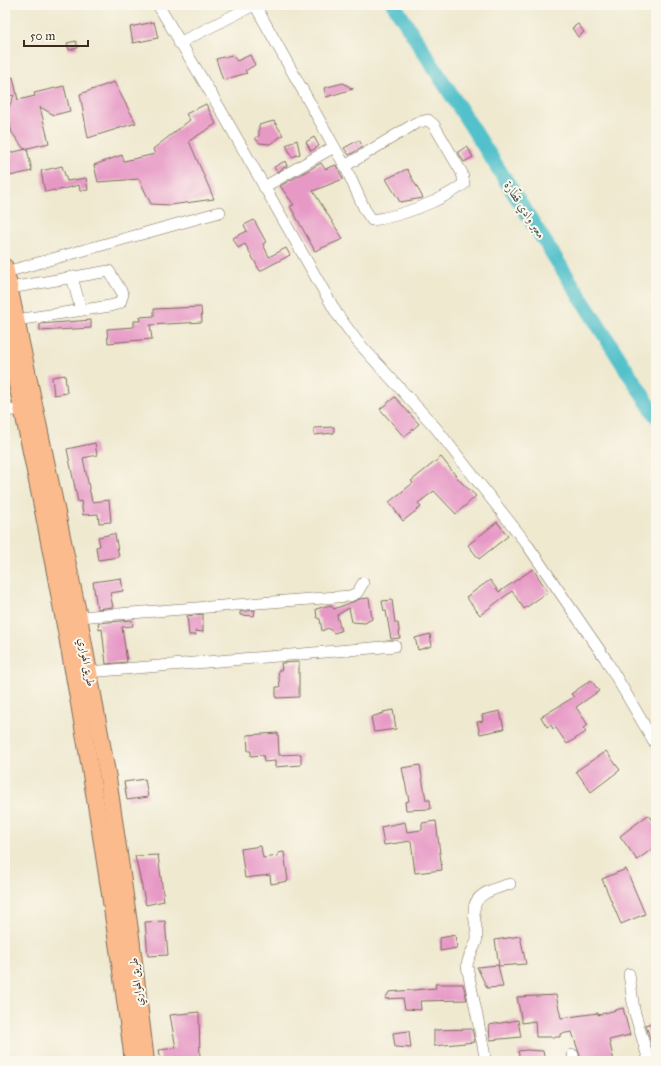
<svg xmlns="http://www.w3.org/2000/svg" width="661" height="1066" font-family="'IM FELL Great Primer',Amiri,serif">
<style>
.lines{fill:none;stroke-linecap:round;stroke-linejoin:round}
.river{stroke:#53c1cb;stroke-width:15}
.building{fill:#e799c6}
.minor-casing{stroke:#7a6d5c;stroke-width:12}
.highway-casing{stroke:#7a6d5c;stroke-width:18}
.minor{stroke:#fff;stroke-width:11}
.highway{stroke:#fbbb8c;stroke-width:16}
.labels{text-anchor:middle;stroke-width:4;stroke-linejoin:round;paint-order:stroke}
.street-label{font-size:11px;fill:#3b2a1e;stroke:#fbf7ec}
.water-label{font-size:12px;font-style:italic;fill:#425752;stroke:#fbf7ec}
</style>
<rect width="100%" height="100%" fill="#fbf7ec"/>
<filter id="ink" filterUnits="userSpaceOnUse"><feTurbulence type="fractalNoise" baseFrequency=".025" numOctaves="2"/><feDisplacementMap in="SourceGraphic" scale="8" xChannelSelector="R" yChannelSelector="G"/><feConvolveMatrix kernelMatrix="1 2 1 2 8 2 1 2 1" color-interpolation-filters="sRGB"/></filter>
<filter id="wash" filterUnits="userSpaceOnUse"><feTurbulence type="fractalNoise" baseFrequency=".012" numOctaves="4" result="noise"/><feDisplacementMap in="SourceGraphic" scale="16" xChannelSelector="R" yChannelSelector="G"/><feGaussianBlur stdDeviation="0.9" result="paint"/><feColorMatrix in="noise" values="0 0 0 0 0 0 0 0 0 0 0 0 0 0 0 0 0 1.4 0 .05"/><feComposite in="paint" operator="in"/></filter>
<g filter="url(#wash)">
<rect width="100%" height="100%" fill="#efe9d0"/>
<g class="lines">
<polyline class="river" points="394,5 656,416"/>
</g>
<g id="blocks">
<g class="building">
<polygon points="154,22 158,38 133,43 130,27"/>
<polygon points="578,24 584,32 578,37 572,28"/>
<polygon points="76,41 78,48 69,50 67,43"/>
<polygon points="232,55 237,61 250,55 255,65 245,71 247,73 223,80 216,59"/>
<polygon points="13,77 18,100 35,96 34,93 64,86 70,111 54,115 40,107 49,143 24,149 12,133 7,112 14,95 5,97 5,78"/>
<polygon points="114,82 136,123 88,138 80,94"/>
<polygon points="343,83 353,89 326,97 324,88"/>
<polygon points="206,104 216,124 189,141 214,199 171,205 151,204 139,179 98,182 94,165 122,155 124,161 155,154 153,149 190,120 186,114"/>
<polygon points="274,121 283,135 270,144 259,143 255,138 259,136 259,125"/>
<polygon points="314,137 319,146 311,151 306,142"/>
<polygon points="297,140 300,154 292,157 286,145"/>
<polygon points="359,140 363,147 349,155 344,148"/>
<polygon points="467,146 473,157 464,162 458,152"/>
<polygon points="27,149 32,171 10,176 5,154"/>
<polygon points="285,161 287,166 277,172 274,167"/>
<polygon points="321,163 325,169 336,165 343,179 313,191 343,239 315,251 290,206 294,205 280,186"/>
<polygon points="62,166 67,181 86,178 88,190 80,191 79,185 55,191 55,190 45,192 41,171"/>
<polygon points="407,169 423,198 400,202 386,179"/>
<polygon points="254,220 266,242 263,244 269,257 286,248 290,255 260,271 245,244 238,248 233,238 247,231 244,225"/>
<polygon points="201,307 202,322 150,325 152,339 108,343 107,329 134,327 134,321 141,321 140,317 154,316 154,309"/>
<polygon points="91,320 91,328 40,331 40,324"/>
<polygon points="65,375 67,393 54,395 52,377"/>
<polygon points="395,397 419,424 404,437 380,409"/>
<polygon points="334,427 334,433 314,435 314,428"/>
<polygon points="95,443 97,455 83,458 92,502 109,500 111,522 99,523 98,514 83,515 81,501 78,502 67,449"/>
<polygon points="441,457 460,481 476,496 456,514 434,491 418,503 421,507 403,521 389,502 413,483 411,481"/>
<polygon points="497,522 508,536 479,559 468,545"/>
<polygon points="112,534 115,534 119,557 98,560 96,547 100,546 98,537"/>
<polygon points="533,569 548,592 524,609 512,591 480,615 466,597 490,580 499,592"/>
<polygon points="121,578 123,591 110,593 113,607 97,609 93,582"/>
<polygon points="369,598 372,619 365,623 352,622 349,608 337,615 341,631 334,633 328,628 322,631 320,619 317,618 316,609 330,605 334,609 360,599"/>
<polygon points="392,600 395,623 398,623 400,638 391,639 386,611 384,611 382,601"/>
<polygon points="255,610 254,616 240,615 240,612"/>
<polygon points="203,614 203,632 195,631 196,635 189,635 187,616"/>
<polygon points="132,620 133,626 122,627 127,662 106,664 102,629 99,630 98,623"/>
<polygon points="430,634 432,646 418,650 415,638"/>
<polygon points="299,662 299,697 276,698 276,687 280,687 278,670 282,670 281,663"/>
<polygon points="591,680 599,691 576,707 588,725 583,728 586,732 567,744 556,728 553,729 551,725 547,727 541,717 574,697 571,694"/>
<polygon points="393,710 396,729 374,732 371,717 384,713 383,712"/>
<polygon points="500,711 504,729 480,734 477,722 483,721 482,715"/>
<polygon points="278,733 279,755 301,754 301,765 275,767 275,761 264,762 263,755 251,756 251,751 248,751 247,735"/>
<polygon points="606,751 620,770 591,792 576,771"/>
<polygon points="420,765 426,800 430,800 431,809 406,810 405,802 409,801 402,768"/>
<polygon points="145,779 148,797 127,800 124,782"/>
<polygon points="648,815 656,826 656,846 637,860 620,836"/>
<polygon points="436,821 442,870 415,873 411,841 384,845 381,827 405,822 407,832 422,830 422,823"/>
<polygon points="261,846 263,858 278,856 278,853 284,852 288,881 271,884 270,875 245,878 241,849"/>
<polygon points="158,855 164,901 146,905 135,856"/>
<polygon points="626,869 645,914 621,924 602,879"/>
<polygon points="165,921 168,955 148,956 145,922"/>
<polygon points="455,935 457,948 440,951 440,938"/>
<polygon points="520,936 526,964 499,966 495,940"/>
<polygon points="498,965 503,987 487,988 477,967"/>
<polygon points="435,984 463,984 467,1000 420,1001 421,1010 405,1009 403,998 385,999 389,992 436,988"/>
<polygon points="556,995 561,1018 598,1013 598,1015 623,1008 630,1035 609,1040 614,1061 596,1061 597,1058 581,1059 572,1032 560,1034 560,1037 536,1037 535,1021 522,1023 517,997"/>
<polygon points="199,1012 200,1061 161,1061 159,1050 176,1048 170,1015"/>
<polygon points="518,1020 521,1037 490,1040 489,1025"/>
<polygon points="656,1022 656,1049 653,1050 646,1025"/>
<polygon points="472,1029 475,1042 434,1046 434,1030"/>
<polygon points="409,1031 411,1048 395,1047 393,1033"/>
<polygon points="527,1050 543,1051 545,1061 520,1061 518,1051"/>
</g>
</g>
</g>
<g filter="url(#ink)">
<use href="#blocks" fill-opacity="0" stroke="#7a6d5c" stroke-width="1"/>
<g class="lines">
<defs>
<g id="minor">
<polyline points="158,5 219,107 337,314 357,341 435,427 526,543 605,658 656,745"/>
<path d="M255,5L345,166L365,210L372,220C402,216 439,202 464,184L462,173L434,125L428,120L416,123L345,166"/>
<polyline points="179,43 254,5"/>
<polyline points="264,187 334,147"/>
<polyline points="6,272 220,212"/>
<polyline points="72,277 81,310"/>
<polyline points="10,288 109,271 123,294 120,303 110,306 16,320"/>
<polyline points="5,411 23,409"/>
<polyline points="79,617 350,596 357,593 363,583"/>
<polyline points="89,672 395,646"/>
<polyline points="629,974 634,1010 649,1061"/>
<polyline points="573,1055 574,1061"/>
<path d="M486,1061L467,966C468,954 477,946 477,937C477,928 474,920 474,912C473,893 495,889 510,884"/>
</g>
<g id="highway">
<polyline points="5,267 79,617 108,778 131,937 146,1061"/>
<path d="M5,328C58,571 102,815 133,1061"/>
</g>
</defs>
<use href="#minor" class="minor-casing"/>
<use href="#highway" class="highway-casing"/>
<use href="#minor" class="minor"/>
<use href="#highway" class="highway"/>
</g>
</g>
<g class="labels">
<g class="street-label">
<text transform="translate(87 662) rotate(79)" y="4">طريق الهواري</text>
<text transform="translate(136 982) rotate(-97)" y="4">طريق الهواري</text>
</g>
<g class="water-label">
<text transform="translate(525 210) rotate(57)" y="4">معبر وادي قطّارة</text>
</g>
</g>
<rect width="661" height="1066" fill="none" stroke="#fbf7ec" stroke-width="20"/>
<path d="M24 40v6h64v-6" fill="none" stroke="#3b2a1e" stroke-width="2"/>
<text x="30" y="40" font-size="12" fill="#3b2a1e" stroke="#fbf7ec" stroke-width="3" paint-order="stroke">50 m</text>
</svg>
